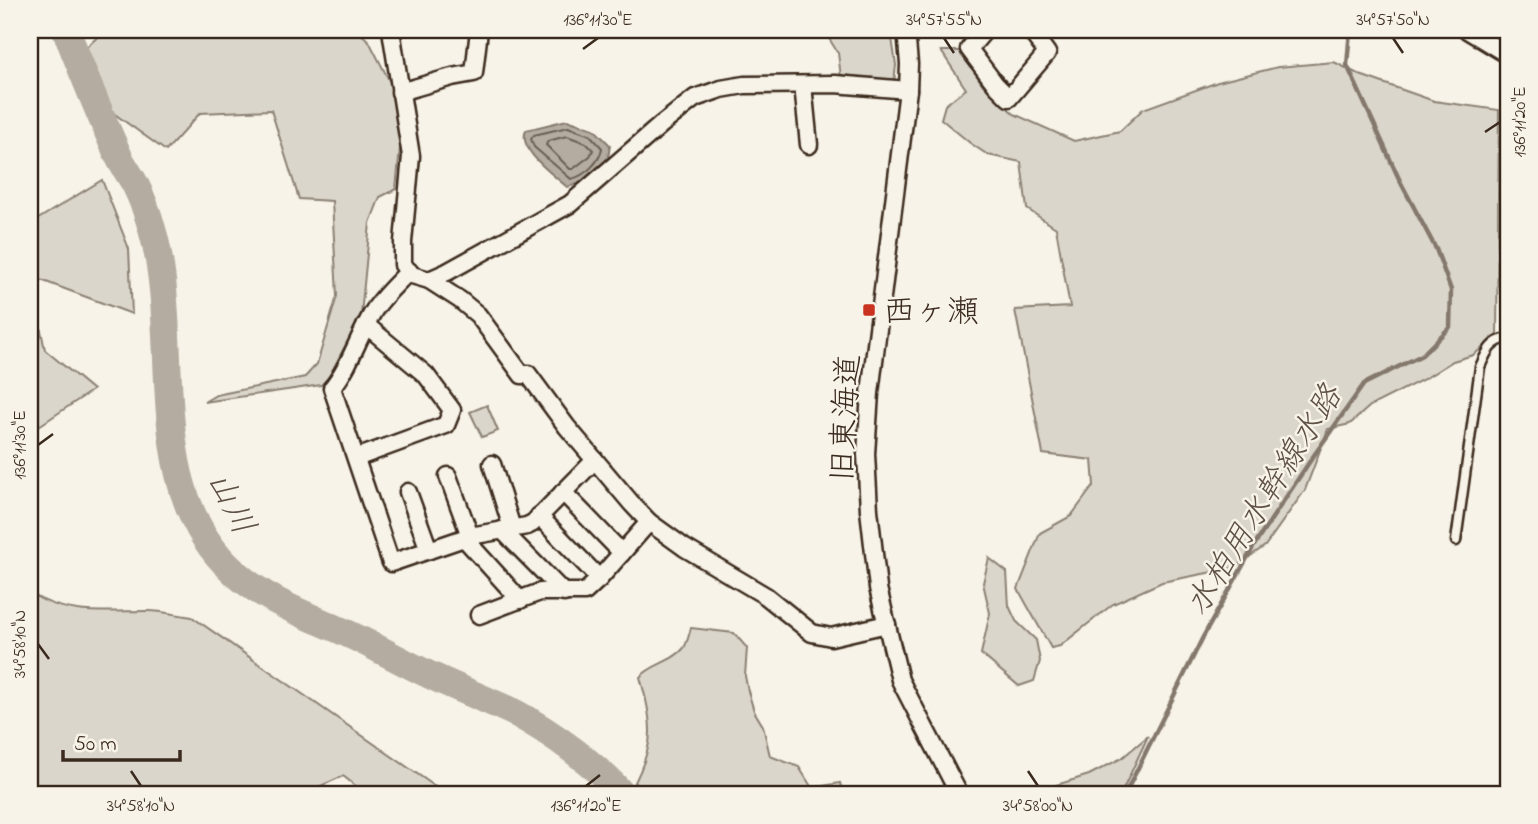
<svg xmlns="http://www.w3.org/2000/svg" width="1538" height="824" font-family="'Indie Flower','Klee One',sans-serif">
<style>
.green{fill:#dbd6cb;stroke:#8b8074;stroke-width:2}
.water{fill:#b4aca0;stroke:#84786c;stroke-width:2}
.lines{fill:none;stroke-linecap:round;stroke-linejoin:round}
.shore{stroke:#6b5e52;stroke-width:2}
.stream{stroke:#84786c;stroke-width:4.5}
.river{stroke:#b4aca0;stroke-width:28}
.lane-casing{stroke:#3b2a1e;stroke-width:13}
.street-casing{stroke:#3b2a1e;stroke-width:21}
.lane{stroke:#f7f3e8;stroke-width:8}
.street{stroke:#f7f3e8;stroke-width:16}
.ticks{fill:none;stroke:#3b2a1e;stroke-width:2.5}
.poi-dot{fill:#c8321e;stroke:#f7f3e8;stroke-width:2.5}
.labels{text-anchor:middle;stroke-width:5;stroke-linejoin:round;paint-order:stroke}
.poi-label{font-size:32px;fill:#3b2a1e;stroke:#f7f3e8;text-anchor:start}
.street-label{font-size:32px;fill:#3b2a1e;stroke:#f7f3e8}
.water-label{font-size:33px;font-style:italic;fill:#5f5145;stroke:#f7f3e8}
.neatline{fill:none;stroke:#3b2a1e;stroke-width:2.5}
.ticks-label{font-size:18px;text-anchor:middle;fill:#3b2a1e}
</style>
<rect width="100%" height="100%" fill="#f7f3e8"/>
<filter id="ink" filterUnits="userSpaceOnUse"><feTurbulence type="fractalNoise" baseFrequency=".0143" numOctaves="2"/><feDisplacementMap in="SourceGraphic" scale="14" xChannelSelector="R" yChannelSelector="G"/><feConvolveMatrix kernelMatrix="1 2 1 2 8 2 1 2 1" color-interpolation-filters="sRGB"/></filter>
<g filter="url(#ink)">
<g class="green">
<polygon points="127,30 357,30 369,41 392,86 401,138 396,189 380,197 370,223 361,315 329,377 321,385 204,402 216,395 305,377 317,364 337,296 332,201 299,199 271,110 200,113 166,151 105,107 84,49 100,35"/>
<polygon points="835,30 893,30 891,38 892,38 896,65 894,82 841,77 838,53 828,37"/>
<polygon points="941,51 961,51 983,85 1014,114 1074,141 1120,131 1143,109 1218,82 1278,67 1334,62 1360,75 1434,101 1499,110 1497,337 1473,355 1453,361 1426,378 1370,406 1350,424 1328,429 1305,490 1265,546 1233,568 1162,582 1113,604 1060,646 1051,648 1018,589 1040,533 1071,516 1094,485 1092,460 1043,454 1015,310 1070,307 1056,228 1027,209 1021,162 988,155 970,143 941,119 945,105 966,89"/>
<polygon points="102,180 129,249 132,314 30,276 30,224"/>
<polygon points="30,277 45,350 93,390 30,432"/>
<polygon points="487,405 498,431 482,437 470,412"/>
<polygon points="989,558 1007,572 1009,606 1016,621 1036,640 1040,661 1034,681 1019,686 981,654 990,613 983,583"/>
<path d="M30,593C67,617 106,611 148,611C162,611 177,615 192,617L446,794H366L343,776L303,794H30Z"/>
<path d="M691,628L734,633L747,648L745,676L748,691L754,711L763,726L770,756L799,767L812,788L840,783L843,794H634L631,790C640,773 650,752 650,732C650,713 645,695 640,677C652,664 672,662 683,649C687,645 689,634 691,628Z"/>
<polygon points="1148,736 1121,794 1051,794 1056,785 1089,775 1122,758"/>
</g>
<path class="water" d="M567,120L594,129L610,145C609,150 609,157 606,162C598,175 581,184 567,187C554,175 517,150 526,130Z"/>
<g class="lines">
<g class="shore">
<path d="M568,127L590,135L602,148C600,162 585,176 571,179L534,147L531,139L534,135Z"/>
<polygon points="567,136 586,143 593,150 590,156 573,169 570,169 546,145 548,141"/>
</g>
<polyline class="stream" points="1125,794 1203,637 1255,544 1312,458 1364,384 1422,355 1450,327 1451,290 1436,249 1400,181 1347,65 1350,30"/>
<path class="river" d="M66,30C83,73 100,115 119,157C124,167 130,175 135,184C142,198 148,214 152,229C184,338 140,487 233,571C264,600 307,615 344,632C375,646 404,663 434,677C462,690 490,701 517,714C551,732 596,765 622,794"/>
<defs>
<path id="lane" d="M1456,541L1480,367C1487,351 1491,341 1508,338"/>
<g id="street">
<polyline points="391,30 411,156 403,242 403,265 412,275 429,280 460,300 478,315 522,375 528,374 567,427 632,504 649,522 685,548 766,596 812,633 831,637 887,624"/>
<polyline points="906,30 909,64 908,90 870,393 866,454 869,510 878,588 900,680 959,794"/>
<polyline points="985,30 969,49 996,85 1009,98 1047,53 1030,30"/>
<polyline points="1467,30 1508,55"/>
<polyline points="803,85 809,145"/>
<polyline points="400,92 452,77 474,73 479,30"/>
<path d="M409,271C397,284 382,297 373,312C358,337 350,366 332,388L391,563L470,536L527,526L533,523L595,460"/>
<polyline points="429,280 447,272 570,204 662,124 695,98 721,89 744,85 835,84 908,90"/>
<polyline points="356,458 446,425 452,410 426,375 366,325"/>
<polyline points="492,464 512,528"/>
<polyline points="448,476 470,536"/>
<polyline points="408,492 429,550"/>
<polyline points="563,492 622,553"/>
<polyline points="539,516 594,573 599,579"/>
<polyline points="502,530 564,593"/>
<polyline points="464,538 520,600"/>
<polyline points="479,615 540,592 585,592 599,579 649,522"/>
</g>
</defs>
<use href="#lane" class="lane-casing"/>
<use href="#street" class="street-casing"/>
<use href="#lane" class="lane"/>
<use href="#street" class="street"/>
</g>
</g>
<path class="ticks" d="M944,38L954,53M1393,38L1403,53M583,49L598,38M1485,132L1500,122M38,445L53,434M38,644L49,659M131,771L141,786M1028,771L1038,786M586,786L600,775"/>
<rect class="poi-dot" x="862" y="303" width="14" height="14" rx="3.5"/>
<g class="labels">
<g class="poi-label">
<text x="883" y="321">西ヶ瀬</text>
</g>
<g class="street-label">
<text transform="translate(844 418) rotate(-87)" y="11">旧東海道</text>
</g>
<g class="water-label">
<text transform="translate(1262 499) rotate(-58)" y="12">水柏用水幹線水路</text>
<text transform="translate(233 502) rotate(63)" y="12">山川</text>
</g>
</g>
<rect width="1538" height="824" fill="none" stroke="#f7f3e8" stroke-width="77"/>
<path d="M63 750v10h117v-10" fill="none" stroke="#3b2a1e" stroke-width="3.5"/>
<text x="74" y="750" font-size="21" fill="#3b2a1e" stroke="#f7f3e8" stroke-width="5" paint-order="stroke">50 m</text>
<rect x="38" y="38" width="1462" height="748" class="neatline"/>
<g class="ticks-label">
<text x="598" y="25">136°11'30"E</text>
<text x="944" y="25">34°57'55"N</text>
<text x="1393" y="25">34°57'50"N</text>
<text transform="translate(1519 122) rotate(-90)" y="6">136°11'20"E</text>
<text transform="translate(19 445) rotate(-90)" y="6">136°11'30"E</text>
<text transform="translate(19 644) rotate(-90)" y="6">34°58'10"N</text>
<text x="141" y="811">34°58'10"N</text>
<text x="586" y="811">136°11'20"E</text>
<text x="1038" y="811">34°58'00"N</text>
</g>
</svg>
